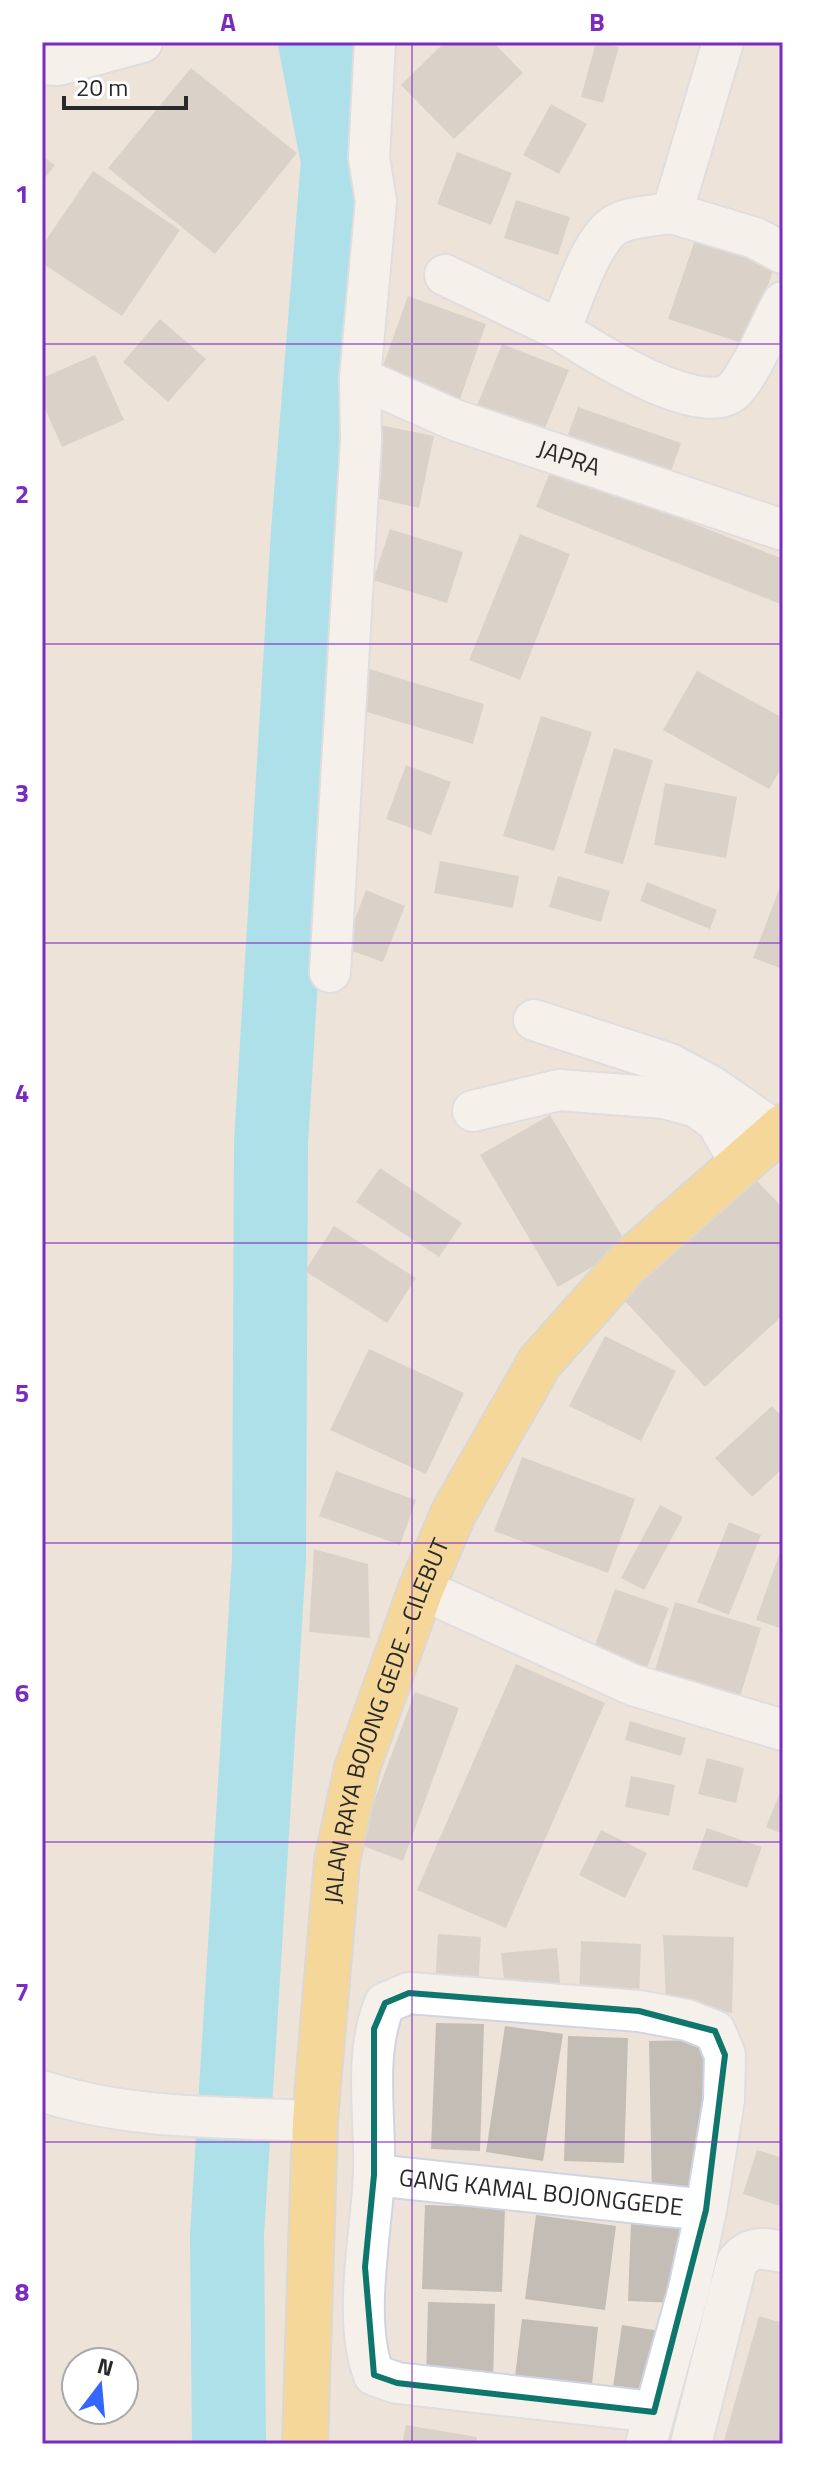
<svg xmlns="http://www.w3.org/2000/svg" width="825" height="2486" font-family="'Titillium Web',sans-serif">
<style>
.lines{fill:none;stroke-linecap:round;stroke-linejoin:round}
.river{stroke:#5fdcfc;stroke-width:74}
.building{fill:#c4bdb6}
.minor-casing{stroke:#ced4e4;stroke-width:44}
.major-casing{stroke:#c7c7c7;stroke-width:48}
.minor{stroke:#fff;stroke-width:40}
.major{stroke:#ffca4c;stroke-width:44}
.marked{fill:none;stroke:#0f766e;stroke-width:6;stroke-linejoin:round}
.grid{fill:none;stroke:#7b2cbf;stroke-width:2;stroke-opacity:0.55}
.labels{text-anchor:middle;stroke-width:6;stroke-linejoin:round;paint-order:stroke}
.street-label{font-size:24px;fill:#292929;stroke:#fff}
.neatline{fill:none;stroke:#7b2cbf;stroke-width:3}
.grid-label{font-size:26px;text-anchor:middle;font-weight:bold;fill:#7b2cbf}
</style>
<rect width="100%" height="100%" fill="#ede3d9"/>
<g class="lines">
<polyline class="river" points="229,2444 227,2235 269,1559 271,1143 308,531 338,161 315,42"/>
</g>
<g class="building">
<polygon points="445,42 493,42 523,73 454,139 401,85"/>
<polygon points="596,42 619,47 603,103 581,97"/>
<polygon points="191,68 297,153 215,254 108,168"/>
<polygon points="551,104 587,124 559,174 523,155"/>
<polygon points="457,152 512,173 491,225 437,204"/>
<polygon points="42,156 55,165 42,182"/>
<polygon points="93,171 180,230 122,316 42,263 42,246"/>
<polygon points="516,200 570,217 558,255 504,238"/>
<polygon points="696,237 775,264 748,345 668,319"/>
<polygon points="408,296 486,324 458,405 379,377"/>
<polygon points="160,319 206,359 168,402 123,362"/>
<polygon points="502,344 569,370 540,440 474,413"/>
<polygon points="95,355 124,420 62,447 42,402 42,378"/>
<polygon points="578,407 681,443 668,480 565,443"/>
<polygon points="380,425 434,436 419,508 366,496"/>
<polygon points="552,467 783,559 783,605 536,507"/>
<polygon points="390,529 463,552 447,603 373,580"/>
<polygon points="520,534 570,554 520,680 469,660"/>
<polygon points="366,668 484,704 473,744 354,708"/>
<polygon points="697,671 783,718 783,765 769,789 663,730"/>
<polygon points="541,716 592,732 554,851 503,836"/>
<polygon points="614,748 653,760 623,864 584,853"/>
<polygon points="406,765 451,782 431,835 386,819"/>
<polygon points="665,783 737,797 726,858 654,845"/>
<polygon points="440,861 519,876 513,908 434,893"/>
<polygon points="558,876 610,891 601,922 549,907"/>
<polygon points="783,879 783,969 753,958"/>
<polygon points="647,882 717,910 710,929 640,901"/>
<polygon points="366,890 405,906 383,962 344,948"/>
<polygon points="550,1115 628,1246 558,1287 480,1155"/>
<polygon points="380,1168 462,1223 439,1257 356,1202"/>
<polygon points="755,1179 783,1208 783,1315 705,1387 623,1299"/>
<polygon points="334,1226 416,1278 387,1323 305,1271"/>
<polygon points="605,1336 676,1371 641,1441 569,1406"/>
<polygon points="369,1349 464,1393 426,1474 330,1430"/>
<polygon points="772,1406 783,1418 783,1468 752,1497 715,1458"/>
<polygon points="522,1457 635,1499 608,1573 494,1531"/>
<polygon points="336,1471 416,1500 400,1545 319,1516"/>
<polygon points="660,1505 683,1517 644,1590 621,1578"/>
<polygon points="729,1522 761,1535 729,1615 697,1602"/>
<polygon points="783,1543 783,1629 756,1620"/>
<polygon points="314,1549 368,1564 370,1638 309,1632"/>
<polygon points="615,1589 669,1608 642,1681 589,1662"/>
<polygon points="675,1602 761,1628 735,1713 650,1687"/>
<polygon points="516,1664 605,1703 506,1928 417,1890"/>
<polygon points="415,1692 459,1708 403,1861 358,1844"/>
<polygon points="630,1721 686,1738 681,1756 625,1740"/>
<polygon points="707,1758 744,1768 736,1803 698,1794"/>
<polygon points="631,1776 675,1785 669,1816 625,1807"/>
<polygon points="783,1785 783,1834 766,1827"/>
<polygon points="707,1828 762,1847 747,1888 692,1869"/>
<polygon points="601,1830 647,1853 625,1898 579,1875"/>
<polygon points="438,1934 481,1937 478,1989 435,1986"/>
<polygon points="663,1935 734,1937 732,2013 666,2001"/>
<polygon points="581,1941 641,1944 639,2002 579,1999"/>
<polygon points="557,1948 561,1993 506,1997 501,1953"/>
<polygon points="436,2023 484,2024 480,2151 431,2149"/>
<polygon points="505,2026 563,2034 543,2161 486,2152"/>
<polygon points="568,2036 628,2038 624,2163 564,2161"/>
<polygon points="704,2040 705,2195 652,2196 649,2041"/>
<polygon points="757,2150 783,2158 783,2207 743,2194"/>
<polygon points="425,2205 505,2208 502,2292 422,2289"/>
<polygon points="536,2215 616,2226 605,2310 525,2299"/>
<polygon points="631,2224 680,2226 677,2303 628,2301"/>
<polygon points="428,2302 495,2304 493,2383 426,2380"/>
<polygon points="759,2316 783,2323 783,2444 723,2444"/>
<polygon points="522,2319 598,2327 591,2394 514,2385"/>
<polygon points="622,2325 660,2331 648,2406 611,2401"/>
<polygon points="406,2425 477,2437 476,2444 402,2444"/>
</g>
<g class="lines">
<defs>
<g id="minor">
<polyline points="42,64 58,65 142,42"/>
<polyline points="672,213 755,238 783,253"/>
<path d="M445,275L560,330C572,302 588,248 611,228C625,216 653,216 672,213L723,42"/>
<path d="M560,330C591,350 707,424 736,388C754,367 769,327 783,302"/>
<path id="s1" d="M360,378L455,420L783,530"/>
<polyline points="330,972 361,440 360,378 376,201 369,158 375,42"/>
<polyline points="534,1020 670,1064 711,1086 777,1132"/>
<polyline points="473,1111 559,1090 664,1098 697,1107 717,1122 741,1164"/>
<polyline points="421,1589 633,1685 783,1730"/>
<path d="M42,2091C129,2120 225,2117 315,2121"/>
<path id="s2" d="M374,2175L706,2210"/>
<path d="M646,2444L689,2289L706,2210L724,2100L725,2055L715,2031L687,2020L639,2011L409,1993L385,2003C363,2055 376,2118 374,2173C372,2232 352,2318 374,2375L397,2383L654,2412"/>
<path d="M691,2444L737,2262C751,2245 763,2248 783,2252"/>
</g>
<g id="major">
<path id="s3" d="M305,2444L315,2121L337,1861L357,1768L421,1589L454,1512L540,1362L628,1263L783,1127"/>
</g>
</defs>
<use href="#minor" class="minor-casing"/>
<use href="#major" class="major-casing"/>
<use href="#minor" class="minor"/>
<use href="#major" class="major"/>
</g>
<path d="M0 0H825V2486H0ZM409,1993L639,2011L715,2031L725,2055L706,2210L654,2412L397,2383L374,2375L365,2267L374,2175V2029L385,2003Z" fill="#ede3d9" fill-opacity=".55" fill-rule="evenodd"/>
<path class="marked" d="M409,1993L639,2011L715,2031L725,2055L706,2210L654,2412L397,2383L374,2375L365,2267L374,2175V2029L385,2003Z"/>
<path class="grid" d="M412,42V2444M42,344H783M42,644H783M42,943H783M42,1243H783M42,1543H783M42,1842H783M42,2142H783"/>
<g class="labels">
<g class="street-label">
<text dy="8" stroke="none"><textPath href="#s1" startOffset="224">JAPRA</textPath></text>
<text dy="8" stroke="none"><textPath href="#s3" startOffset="732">JALAN RAYA BOJONG GEDE - CILEBUT</textPath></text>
<text dy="8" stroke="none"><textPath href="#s2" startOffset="168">GANG KAMAL BOJONGGEDE</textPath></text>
</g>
</g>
<rect width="825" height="2486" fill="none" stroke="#ffffff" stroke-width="88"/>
<g transform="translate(100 2386) rotate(16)"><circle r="38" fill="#ffffff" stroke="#a9a9a9" stroke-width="2"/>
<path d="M0-6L14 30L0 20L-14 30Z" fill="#3467ff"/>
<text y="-12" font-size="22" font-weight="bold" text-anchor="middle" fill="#292929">N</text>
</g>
<path d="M64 96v12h122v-12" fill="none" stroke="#292929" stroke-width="4"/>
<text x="76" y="96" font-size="24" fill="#292929" stroke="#ffffff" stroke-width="6" paint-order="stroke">20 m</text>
<rect x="44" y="44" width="737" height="2398" class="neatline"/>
<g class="grid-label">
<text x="228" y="31">A</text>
<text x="597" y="31">B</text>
<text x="22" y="203">1</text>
<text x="22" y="503">2</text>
<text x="22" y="802">3</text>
<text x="22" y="1102">4</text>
<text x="22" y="1402">5</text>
<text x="22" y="1702">6</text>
<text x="22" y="2001">7</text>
<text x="22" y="2301">8</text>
</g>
</svg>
